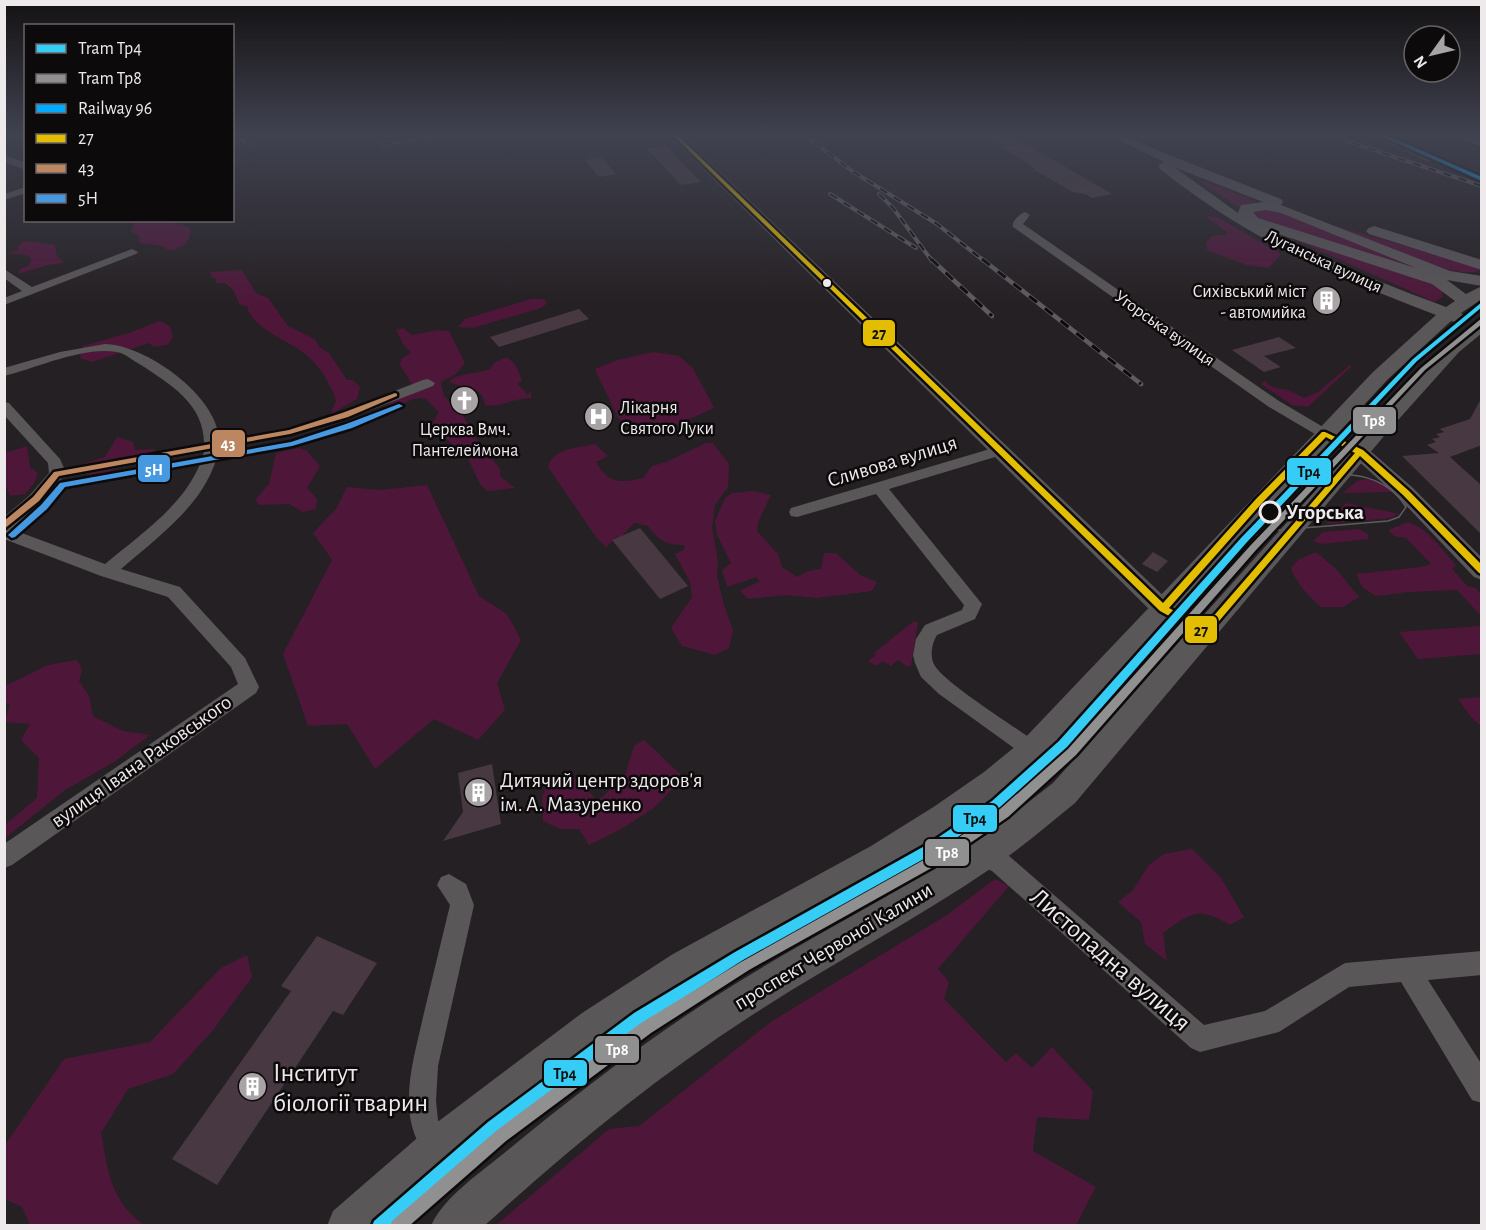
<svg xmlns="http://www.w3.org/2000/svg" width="1486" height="1230" font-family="'Alegreya Sans',sans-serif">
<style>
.green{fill:#4e1739}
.building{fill:#483841}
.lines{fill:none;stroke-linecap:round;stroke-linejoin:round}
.minor{fill:#5a5759;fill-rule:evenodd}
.tertiary{fill:#5a5759;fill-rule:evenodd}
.secondary{fill:#5a5759;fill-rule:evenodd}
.tram{stroke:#5f5c5d;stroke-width:1.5}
.rail-far1-casing{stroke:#5f5c5d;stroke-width:4}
.rail-casing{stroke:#5f5c5d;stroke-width:4.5}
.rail-far1{stroke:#0d0a0c;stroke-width:2;stroke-dasharray:8;stroke-linecap:butt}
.rail{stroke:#0d0a0c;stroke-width:3;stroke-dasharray:10;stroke-linecap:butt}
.bus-1-casing{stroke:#0d0a0c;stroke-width:5}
.bus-2-casing{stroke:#0d0a0c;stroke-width:5}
.bus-3-casing{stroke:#0d0a0c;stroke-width:5}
.bus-1{fill:#e3bd00;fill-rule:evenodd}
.bus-2{fill:#bb8660;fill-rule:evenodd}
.bus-3{fill:#4699e1;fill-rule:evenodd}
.rail-1-casing{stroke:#0d0a0c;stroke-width:5}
.rail-1{fill:#0af;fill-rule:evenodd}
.tram-1-casing{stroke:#0d0a0c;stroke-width:5}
.tram-2-casing{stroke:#0d0a0c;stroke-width:5}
.tram-1{fill:#35ccf5;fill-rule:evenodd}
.tram-2{fill:#909091;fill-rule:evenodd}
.bus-dot{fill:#eee9eb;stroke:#0d0a0c;stroke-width:2}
.stop-dot{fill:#0d0a0c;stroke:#eee9eb;stroke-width:3}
.labels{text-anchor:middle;stroke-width:5;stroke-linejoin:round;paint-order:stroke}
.far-street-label{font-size:18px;fill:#eee9eb;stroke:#0d0a0c}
.far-poi-label{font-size:18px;fill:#eee9eb;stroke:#0d0a0c;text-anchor:end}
.street-label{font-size:21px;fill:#eee9eb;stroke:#0d0a0c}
.stop-label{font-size:21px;font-weight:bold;fill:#eee9eb;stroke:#0d0a0c;text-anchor:start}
.poi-label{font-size:21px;fill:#eee9eb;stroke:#0d0a0c;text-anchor:start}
.near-street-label{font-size:26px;fill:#eee9eb;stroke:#0d0a0c}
.near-poi-label{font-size:26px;fill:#eee9eb;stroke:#0d0a0c;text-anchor:start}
.line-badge{stroke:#0d0a0c;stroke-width:2}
.badge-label{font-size:16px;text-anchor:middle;font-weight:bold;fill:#fff}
.pale-badge-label{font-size:16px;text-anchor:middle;font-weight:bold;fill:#111}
</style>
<rect width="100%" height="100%" fill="#252023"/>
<g class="green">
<polygon points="1194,177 1257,202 1238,207"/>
<polygon points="1275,209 1439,278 1257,219 1252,211"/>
<polygon points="1205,216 1217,217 1281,254 1269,268 1246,265 1207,250 1206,242 1212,236 1226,235 1227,232"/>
<path d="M135,220L172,221L190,228C191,243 183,247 170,251L162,246L139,243L140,237L131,231Z"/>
<path d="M1336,226L1481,268V270C1455,283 1365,238 1336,226Z"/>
<polygon points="1294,239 1429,279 1442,290 1443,297 1434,302"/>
<polygon points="28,241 55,245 57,256 64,263 48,265 18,274 20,269 30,265 31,258 23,254 8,254 17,250 21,243"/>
<path d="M242,270L256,293L268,298L288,326L315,339L319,347L329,353L347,380H353L360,387L357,399L330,415L336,400C329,381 320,366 304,353C289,341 250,327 247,306L240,305L233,290L225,283H216L217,279L212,277L210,272Z"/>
<polygon points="531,299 544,299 547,303 541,308 473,328 458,327 465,319"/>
<path d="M159,321C169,324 172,327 173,338L167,345L154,347L149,343L92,362L80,358L83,346L132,332Z"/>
<path d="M403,328L412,335L438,330L449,331L465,363L455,375L444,380L441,383L444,396L463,415L474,436L500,469V476L515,488L488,491L481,486L467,457L431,426L439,412L426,399C410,395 399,408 385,414L381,410L401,395L415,389L400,365L401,359L411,353L403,344L396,330Z"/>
<polygon points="653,352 679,356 693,368 714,408 683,422 644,435 618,418 595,369 618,360"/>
<path d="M507,357L515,364L522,380L518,384L528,395L530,391L532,398C515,397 501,408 485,405C481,381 461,391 449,381C458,373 477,374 490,369L494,363Z"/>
<path d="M1350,365L1352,366L1308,407L1292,405L1261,384L1265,380C1272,390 1279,387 1290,391C1295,393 1300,396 1304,398L1318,392Z"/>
<polygon points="117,437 133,442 135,450 155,449 146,465 124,465 106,473 86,475 85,463 105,457"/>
<path d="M706,443H713L729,464L728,487L715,505L712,527L718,561L717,576L724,605L733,630L729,648L715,655L682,646L671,628L692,597L690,582L675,554L684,550L685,545C666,545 659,541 648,526L634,523L620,538L616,537L607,546L608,549L596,537L548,467C554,447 579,448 595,444L608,456L596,462C608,484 621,483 643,478L652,466L666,462Z"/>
<polygon points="27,446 30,467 38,473 34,483 25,494 10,496 7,488 5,489 5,453"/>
<polygon points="299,448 306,450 320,466 307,488 317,499 316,509 303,512 289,504 258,505 256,499 269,484 276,453"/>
<polygon points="1367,479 1382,484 1393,492 1343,493 1357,481"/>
<polygon points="427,485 479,596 507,614 521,640 497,683 505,710 478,740 434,719 375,769 347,724 308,726 283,654 332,560 313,533 336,509 347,487 379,490"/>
<polygon points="753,491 771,495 758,522 757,531 778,554 782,567 797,577 808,571 821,569 824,553 836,553 860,575 877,582 872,591 817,598 788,595 748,599 740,591 760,581 756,577 727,587 722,570 731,563 717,535 715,521 725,498 732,493"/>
<polygon points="1346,503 1399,514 1390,518 1326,524"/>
<path d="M1408,522C1429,529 1442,550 1456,565L1452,569L1467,586L1476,588L1481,594V616L1457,590L1409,592L1376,596L1363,588L1356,574L1421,567L1431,564L1406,538L1394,536L1388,530Z"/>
<polygon points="1358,529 1367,533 1369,539 1322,544 1313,541 1323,532"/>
<path d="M1316,552L1336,569L1359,597L1343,607H1321C1309,597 1296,583 1291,568L1298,560Z"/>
<polygon points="914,621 918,623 911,666 906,666 898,660 891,666 883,661 876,666 868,661 876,655 874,653"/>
<polygon points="1481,626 1481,654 1418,659 1399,632"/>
<polygon points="77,660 82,670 79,681 89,696 93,716 123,731 150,735 114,762 65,790 5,838 5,825 37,798 39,758 21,740 30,724 5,722 10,704 5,703 5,686 48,665"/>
<polygon points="1481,697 1482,697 1481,726 1471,717 1458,699"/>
<polygon points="644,740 683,777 654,808 621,829 589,845 579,829 560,829 543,821 542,796 550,782 575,778 586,787 597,802 625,775 634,746"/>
<path d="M1192,849L1221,878L1244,917L1230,925C1199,906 1190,913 1163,933L1167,961L1145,944L1141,922L1118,902L1133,890L1149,865L1164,854Z"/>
<polygon points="995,879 1009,886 938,969 949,982 944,999 1006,1062 1016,1053 1032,1068 1052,1047 1093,1091 1089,1120 1037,1117 1033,1151 1096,1187 1076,1225 495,1226 609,1129 639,1126 772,1021 947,915"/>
<path d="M247,955L252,977L213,1030L173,1074L128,1089L101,1133C108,1170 110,1201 144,1225H30L22,1207L5,1199V1145L64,1059L150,1042L221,968Z"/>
</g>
<g class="building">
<polygon points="978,133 1007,133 1112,194 1092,198 1085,194 1073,192 1033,169 1036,169"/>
<polygon points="666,146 701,182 681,185 647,149"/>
<polygon points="601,157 616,174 599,177 585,160"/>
<polygon points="579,309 589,319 499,347 490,337"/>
<polygon points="1279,337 1296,348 1264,356 1281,367 1264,372 1232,350"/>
<polygon points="472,390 480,402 458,409 450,397"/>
<polygon points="1482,397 1482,445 1450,457 1482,486 1482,535 1402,456 1439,453 1427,445 1436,442 1432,439 1440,437 1436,434 1444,432 1440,429 1470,419"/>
<polygon points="640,528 688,586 660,599 612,540"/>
<polygon points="1153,552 1168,561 1157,572 1142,564"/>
<polygon points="492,764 501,824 443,841 463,812 458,773"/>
<polygon points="317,936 377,963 343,1015 333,1011 217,1185 172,1159 291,991 281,986"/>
</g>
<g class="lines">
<g class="minor">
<polygon points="1446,133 1458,133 1482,141 1482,147"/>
<polygon points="4,155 26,163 26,170 4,162"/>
<polygon points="26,187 26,193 4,200 4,194"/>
<path d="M1025,212L1030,215L1023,224L1279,401L1330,431L1332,434L1330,437H1320L1269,407L1013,227C1011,222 1020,213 1025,212Z"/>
<polygon points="132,249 138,252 136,254 4,305 4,298 22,291 4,278 4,269 32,287"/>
<path d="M105,344C146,345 218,396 219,440L288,428L340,412L423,380L428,379L435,383L433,386L350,418L295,435L219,449C208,502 160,535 121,569L180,587L245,658L259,687L256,693L12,865L4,868V844L238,684L231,667L168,597L101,576L4,539V517L30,495L49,473L48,463L4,415V402L9,403L60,459L64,468L204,443C204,404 170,384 141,365C133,361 125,353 117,352C83,346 37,368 4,376V368L60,352ZM204,452C191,501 142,533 105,564L11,529L42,503L62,478Z"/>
<path d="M1000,446L1007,451L1005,454L889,489L982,604L975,619L937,635C932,643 929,657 935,666C946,684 1018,729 1039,744L1042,750L1039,756L1032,759L1025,756L939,694L921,677L915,663L913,655L916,639L925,625L962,610L964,605L876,494L797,517L791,516L789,512L791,508Z"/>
<polygon points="983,845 1008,855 1204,1025 1265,1011 1345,963 1482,951 1482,975 1428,980 1482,1065 1482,1103 1472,1100 1401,982 1349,987 1279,1032 1200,1052 1191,1048 992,871 975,864 972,856 975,848"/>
<path d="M449,874L466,884L474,905L438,1066L436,1101L438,1120L451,1147L447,1157L437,1161C417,1153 409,1123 409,1103C408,1074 417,1045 423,1017C432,980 441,942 450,905L437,885L441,877Z"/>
</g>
<g class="tertiary">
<polygon points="667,133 679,133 1171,603 1174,609 1171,615 1163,617 1155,615"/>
<polygon points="1360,446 1367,448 1413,488 1482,558 1482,580 1474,577 1399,498 1353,456 1351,452 1353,448"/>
</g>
<g class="secondary">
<path d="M1104,133H1120L1154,149L1281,199L1283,202L1281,205L1450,271L1482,276V286L1447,280L1466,294L1482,286V299L1461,313L1468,318L1465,322L1459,323L1451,321L1387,380L1179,606L1201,618L1447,344L1476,320L1482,319V333L1459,352L1390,429L1075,803C1048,825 1021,848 993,867C917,919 836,961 760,1010C661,1073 571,1147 484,1226H431C443,1197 484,1170 508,1150C581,1090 655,1033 735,984C809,938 886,899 959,853L943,835L893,868L697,978L608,1039L451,1161L380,1226H327L333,1211L423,1133L582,1013L673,954L871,846L935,806L984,772L1022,741L1373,372L1436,315C1334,276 1246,238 1160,169L1158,166L1164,162ZM1174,167L1263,202L1241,205L1238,213ZM1266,210L1281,213L1416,268L1258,218L1253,212ZM1272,232L1432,284L1455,301L1446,307C1387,285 1328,262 1272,232ZM1165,622L1186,634L1053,783L985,836L968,818L1006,790L1042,759Z"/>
<polygon points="1374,226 1482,260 1482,270 1369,234 1366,231 1369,228"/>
</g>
<path class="tram" d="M1244,540L1268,531L1388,521L1399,517L1406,507C1387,477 1352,470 1319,477"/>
<defs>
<g id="rail-far1">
<polyline points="802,133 852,171 937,224 984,261"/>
<polyline points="1322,133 1482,186"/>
<polyline points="1370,133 1428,159"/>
<polyline points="232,136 253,145"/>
<polyline points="384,144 460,133"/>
<polyline points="830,194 916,248"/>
<polyline points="879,194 893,208 932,261"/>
</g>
<g id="rail">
<polyline points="931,259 992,316"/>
<polyline points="982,259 1141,384"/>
</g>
</defs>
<use href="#rail-far1" class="rail-far1-casing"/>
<use href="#rail" class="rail-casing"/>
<use href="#rail-far1" class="rail-far1"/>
<use href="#rail" class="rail"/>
<defs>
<path id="bus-1" d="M671,133H675L1163,603L1256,499L1322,432H1325L1363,450L1409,491L1482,565V574L1479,573L1403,495L1360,456L1208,634H1202L1160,611ZM1326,437L1355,453L1204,627L1169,608L1262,503Z"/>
<polygon id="bus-2" points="395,393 397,394 397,396 348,417 290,434 59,476 39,501 4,529 4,521 33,497 54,472 289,430 342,413"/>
<polygon id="bus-3" points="399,404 403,406 401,407 352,428 292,446 65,487 47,509 15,537 12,538 8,535 41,505 60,483 291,442 346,424"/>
</defs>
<use href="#bus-1" class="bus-1-casing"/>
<use href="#bus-2" class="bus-2-casing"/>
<use href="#bus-3" class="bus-3-casing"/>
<use href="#bus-1" class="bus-1"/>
<use href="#bus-2" class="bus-2"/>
<use href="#bus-3" class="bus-3"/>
<defs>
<polygon id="rail-1" points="1374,133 1381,133 1482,177 1482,181"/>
</defs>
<use href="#rail-1" class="rail-1-casing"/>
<use href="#rail-1" class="rail-1"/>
<defs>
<polygon id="tram-1" points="1482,302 1482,307 1417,361 1247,542 1067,747 1000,807 938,851 743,960 644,1023 498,1132 391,1226 372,1226 374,1221 488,1122 634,1013 735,952 930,843 992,801 1059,741 1241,538 1413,359"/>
<polygon id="tram-2" points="1482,318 1482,324 1425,370 1256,550 1076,755 1008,817 944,861 749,970 651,1033 506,1141 409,1226 390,1226 392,1221 496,1131 641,1023 741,962 936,853 1000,809 1068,749 1250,546 1421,368"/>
</defs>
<use href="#tram-1" class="tram-1-casing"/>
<use href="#tram-2" class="tram-2-casing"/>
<use href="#tram-1" class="tram-1"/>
<use href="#tram-2" class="tram-2"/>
</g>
<linearGradient id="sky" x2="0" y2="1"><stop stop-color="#141213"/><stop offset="0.44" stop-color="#404250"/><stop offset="1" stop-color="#404250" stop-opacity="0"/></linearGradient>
<rect width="1486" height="305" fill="url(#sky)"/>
<defs>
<symbol id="building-disc" viewBox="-11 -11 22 22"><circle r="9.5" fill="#a8a3a5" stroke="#0d0a0c"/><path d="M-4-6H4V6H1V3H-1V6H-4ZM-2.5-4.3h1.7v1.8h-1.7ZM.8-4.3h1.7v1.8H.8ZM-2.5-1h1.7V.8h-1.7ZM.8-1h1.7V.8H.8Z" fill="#fff"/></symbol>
<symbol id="church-disc" viewBox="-11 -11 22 22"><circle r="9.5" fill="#a8a3a5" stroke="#0d0a0c"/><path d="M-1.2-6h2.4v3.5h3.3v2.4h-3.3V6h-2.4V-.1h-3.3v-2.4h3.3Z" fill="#fff"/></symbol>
<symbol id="hospital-disc" viewBox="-11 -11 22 22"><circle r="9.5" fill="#a8a3a5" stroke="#0d0a0c"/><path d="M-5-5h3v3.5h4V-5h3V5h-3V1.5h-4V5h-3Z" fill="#fff"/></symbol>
</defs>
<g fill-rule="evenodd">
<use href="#building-disc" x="1310" y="284" width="33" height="33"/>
<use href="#church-disc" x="448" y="384" width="33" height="33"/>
<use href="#hospital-disc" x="582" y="400" width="33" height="33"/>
<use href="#building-disc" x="462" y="776" width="33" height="33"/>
<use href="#building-disc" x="236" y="1070" width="33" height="33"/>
</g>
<circle class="bus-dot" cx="827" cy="283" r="5"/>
<circle class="stop-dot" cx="1270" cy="512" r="10"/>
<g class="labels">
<g class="far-street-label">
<text transform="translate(1324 261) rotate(25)" y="6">Луганська вулиця</text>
<text transform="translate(1165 328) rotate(35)" y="6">Угорська вулиця</text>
</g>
<g class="far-poi-label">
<text x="1306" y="297">Сихівський міст<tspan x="1306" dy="21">- автомийка</tspan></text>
<text x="620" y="413" text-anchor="start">Лікарня<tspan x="620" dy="21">Святого Луки</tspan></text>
<text x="465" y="435" text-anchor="middle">Церква Вмч.<tspan x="465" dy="21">Пантелеймона</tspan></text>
</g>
<g class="street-label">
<text transform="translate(892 461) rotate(-17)" y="7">Сливова вулиця</text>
<text transform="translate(141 761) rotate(-35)" y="7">вулиця Івана Раковського</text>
<text transform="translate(833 946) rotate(-31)" y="7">проспект Червоної Калини</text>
</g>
<g class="stop-label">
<text x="1286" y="519">Угорська</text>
</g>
<g class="poi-label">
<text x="500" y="787">Дитячий центр здоров'я<tspan x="500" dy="24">ім. А. Мазуренко</tspan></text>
</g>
<g class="near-street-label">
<text transform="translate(1111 959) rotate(41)" y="9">Листопадна вулиця</text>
</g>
<g class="near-poi-label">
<text x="273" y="1081">Інститут<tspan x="273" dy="30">біології тварин</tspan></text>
</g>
</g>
<g class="line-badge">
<rect x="862" y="319" width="34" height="28" rx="6" fill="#e3bd00"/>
<rect x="1352" y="406" width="45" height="29" rx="6" fill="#909091"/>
<rect x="211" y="429" width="35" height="29" rx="6" fill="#bb8660"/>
<rect x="137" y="454" width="34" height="29" rx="6" fill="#4699e1"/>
<rect x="1286" y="457" width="46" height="29" rx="6" fill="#35ccf5"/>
<rect x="1184" y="615" width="34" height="29" rx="6" fill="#e3bd00"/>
<rect x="952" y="804" width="46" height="29" rx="6" fill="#35ccf5"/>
<rect x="924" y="838" width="46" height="29" rx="6" fill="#909091"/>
<rect x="594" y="1035" width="46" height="29" rx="6" fill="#909091"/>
<rect x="543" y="1059" width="45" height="28" rx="6" fill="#35ccf5"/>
</g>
<g class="badge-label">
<text x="1374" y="426">Тр8</text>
<text x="228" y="449">43</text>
<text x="154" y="475">5Н</text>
<text x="947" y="858">Тр8</text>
<text x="617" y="1055">Тр8</text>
</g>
<g class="pale-badge-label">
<text x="879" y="339">27</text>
<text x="1309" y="477">Тр4</text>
<text x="1201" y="636">27</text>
<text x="975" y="824">Тр4</text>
<text x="565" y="1079">Тр4</text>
</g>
<rect width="1486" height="1230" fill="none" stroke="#eee9eb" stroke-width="12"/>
<rect x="24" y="24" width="210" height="198" fill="#0d0a0c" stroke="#676365" stroke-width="1.5"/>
<rect x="36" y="44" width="30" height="9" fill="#35ccf5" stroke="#676365" stroke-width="1.5"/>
<text x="78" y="54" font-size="18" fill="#eee9eb">Tram Тр4</text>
<rect x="36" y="74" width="30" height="9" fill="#909091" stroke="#676365" stroke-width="1.5"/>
<text x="78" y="84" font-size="18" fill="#eee9eb">Tram Тр8</text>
<rect x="36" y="104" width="30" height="9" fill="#00aaff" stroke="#676365" stroke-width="1.5"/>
<text x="78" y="114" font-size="18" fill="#eee9eb">Railway 96</text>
<rect x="36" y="134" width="30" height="9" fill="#e3bd00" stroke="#676365" stroke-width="1.5"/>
<text x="78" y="144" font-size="18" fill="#eee9eb">27</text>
<rect x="36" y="164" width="30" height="9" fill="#bb8660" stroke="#676365" stroke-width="1.5"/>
<text x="78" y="174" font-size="18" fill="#eee9eb">43</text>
<rect x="36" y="194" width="30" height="9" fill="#4699e1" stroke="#676365" stroke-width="1.5"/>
<text x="78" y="204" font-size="18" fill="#eee9eb">5Н</text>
<g transform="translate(1432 54) rotate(236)"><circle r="28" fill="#0d0a0c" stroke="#676365" stroke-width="1.5"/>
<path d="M0-4.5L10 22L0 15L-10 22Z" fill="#a8a3a5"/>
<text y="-9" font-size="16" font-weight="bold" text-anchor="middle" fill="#eee9eb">N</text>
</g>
</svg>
